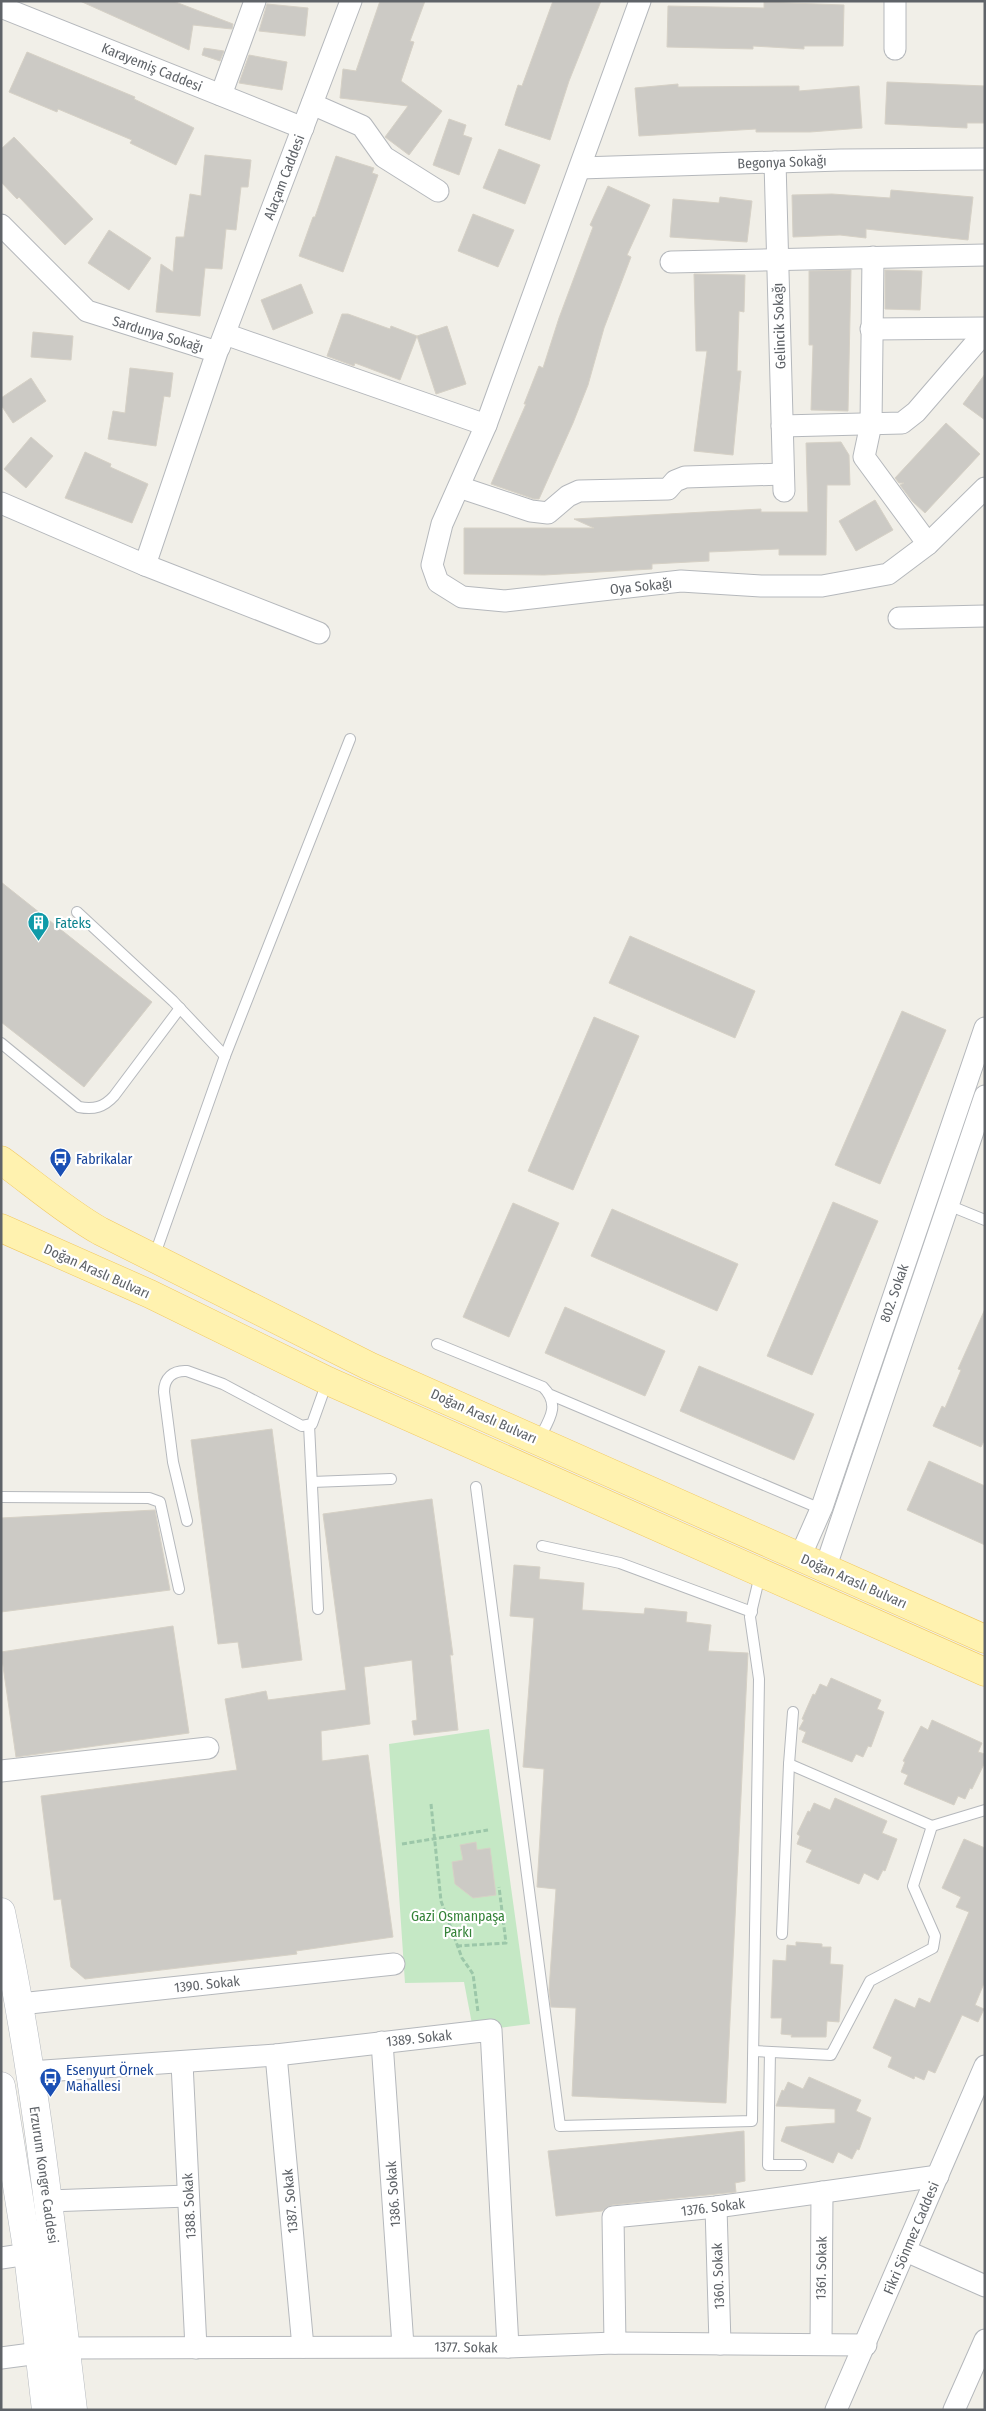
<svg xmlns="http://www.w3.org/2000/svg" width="986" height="2411" font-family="'Fira Sans Condensed',sans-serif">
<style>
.green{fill:#c5e8c5}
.building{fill:#cccac5;stroke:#d6d1c6}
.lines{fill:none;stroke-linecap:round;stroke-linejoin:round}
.lane-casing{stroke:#b5b8bc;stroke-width:12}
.street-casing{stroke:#b5b8bc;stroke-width:23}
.secondary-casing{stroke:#b6babf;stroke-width:29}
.primary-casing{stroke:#f2c960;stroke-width:29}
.path{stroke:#9cc7a9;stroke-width:3;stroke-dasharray:5 2.5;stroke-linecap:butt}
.lane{stroke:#fff;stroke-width:10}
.street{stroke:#fff;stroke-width:21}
.secondary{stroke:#fff;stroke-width:28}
.primary{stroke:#fff2af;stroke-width:28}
.labels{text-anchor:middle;stroke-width:4.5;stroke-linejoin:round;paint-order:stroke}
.street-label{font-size:14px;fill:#5f6368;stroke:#fff}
.culture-label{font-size:14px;fill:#0d838f;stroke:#fff;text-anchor:start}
.transit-label{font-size:14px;fill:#164399;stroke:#fff;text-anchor:start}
.park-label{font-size:14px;fill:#348238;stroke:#fff}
</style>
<rect width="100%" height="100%" fill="#f1efe8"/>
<polygon class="green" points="489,1729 530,2024 499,2028 472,2024 464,1982 405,1983 389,1744"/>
<g class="building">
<polygon points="80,1 173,1 233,24 232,29 193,25 189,50"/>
<polygon points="380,1 425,1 410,41 414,42 401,81 442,111 409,155 385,137 408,106 340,98 343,69 356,71"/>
<polygon points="553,1 601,1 569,81 550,140 505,125 518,85 522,86"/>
<polygon points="764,2 844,5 843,46 804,46 804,49 753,46 753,49 667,47 668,6 764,8"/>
<polygon points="267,4 308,8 305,36 259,31"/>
<polygon points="204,48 224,51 220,61 202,55"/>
<polygon points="27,52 135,97 134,99 194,128 176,165 130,143 132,140 58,109 57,112 9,92"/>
<polygon points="249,55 287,62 282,90 239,83"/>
<polygon points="887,82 985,86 985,123 967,123 967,128 885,124"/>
<polygon points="678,84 678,87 799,86 799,91 859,86 862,128 810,132 756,132 756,129 639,136 635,88"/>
<polygon points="449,119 466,125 463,135 472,138 459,175 433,165"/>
<polygon points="14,137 93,219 65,245 19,197 17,199 1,182 1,149"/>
<polygon points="499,149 540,165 525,204 483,188"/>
<polygon points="205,155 251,160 248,187 241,187 236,230 226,229 222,269 205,268 200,316 156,312 161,264 173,272 176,237 184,237 190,194 201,196"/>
<polygon points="336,156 374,168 372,173 378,175 343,272 299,256 313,217 315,217"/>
<polygon points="608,186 650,205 627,255 631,257 604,328 588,385 573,423 539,499 534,499 491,484 526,404 524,404 539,366 543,368 559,318 593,227 590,225"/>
<polygon points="891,190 973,197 968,240 866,229 866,238 840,235 793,237 792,195 832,194 890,198"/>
<polygon points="720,197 752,201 747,242 670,237 673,199 719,203"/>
<polygon points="473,214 514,230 498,267 458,251"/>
<polygon points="109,230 151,258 129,290 88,263"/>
<polygon points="851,270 848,411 811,410 813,345 809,345 809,271"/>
<polygon points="885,270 922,271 920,310 885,309"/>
<polygon points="694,274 745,275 744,312 739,311 737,371 741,371 733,455 694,451 707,351 696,351"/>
<polygon points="301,284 313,313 273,330 261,300"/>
<polygon points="342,314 348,314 390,329 391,326 417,336 400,380 355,363 354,366 327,356"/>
<polygon points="447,326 466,384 436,394 417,336"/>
<polygon points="33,332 73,336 71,360 31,357"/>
<polygon points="130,368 173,373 170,397 164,396 156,446 108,439 113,411 125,413"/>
<polygon points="985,374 985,420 963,404"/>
<polygon points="31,378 46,401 13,423 1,405 1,398"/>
<polygon points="946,423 980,454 925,513 912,501 900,485 904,483 899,483 895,478"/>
<polygon points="31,437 53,456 26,488 4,469"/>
<polygon points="841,442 849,455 850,485 827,485 826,555 779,555 779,549 709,552 709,561 652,564 652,569 544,575 464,574 464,528 594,528 574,519 761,509 761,512 808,512 806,443"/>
<polygon points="85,452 111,464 110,467 148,484 132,523 65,498"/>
<polygon points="875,500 893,530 856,551 839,521"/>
<polygon points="1,882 152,1002 84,1087 1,1022"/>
<polygon points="630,936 755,991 735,1038 609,983"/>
<polygon points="902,1011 946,1030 880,1184 835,1165"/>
<polygon points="594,1017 639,1036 573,1190 528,1171"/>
<polygon points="833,1202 878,1221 812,1375 767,1356"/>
<polygon points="513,1203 559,1223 509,1337 463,1317"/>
<polygon points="612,1209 738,1264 717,1311 591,1256"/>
<polygon points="565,1307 665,1351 645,1396 545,1353"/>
<polygon points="985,1309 985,1439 981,1447 933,1426 942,1406 945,1408 961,1370 958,1369"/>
<polygon points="699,1366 814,1414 794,1460 680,1411"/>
<polygon points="272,1429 302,1660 242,1668 238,1642 218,1644 191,1440"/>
<polygon points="929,1461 985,1486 985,1545 907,1510"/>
<polygon points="432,1499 453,1655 450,1655 458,1730 414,1735 412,1721 417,1720 412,1660 364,1667 370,1724 321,1731 322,1761 368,1755 393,1937 296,1951 297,1954 85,1979 71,1967 61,1899 54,1900 41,1796 237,1770 225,1699 266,1691 268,1700 346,1690 323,1514"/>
<polygon points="155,1510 170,1590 1,1612 1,1518"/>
<polygon points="514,1565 540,1567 539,1579 584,1583 582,1610 644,1614 645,1608 687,1612 686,1622 711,1625 708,1651 748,1653 726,2103 572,2096 576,2008 551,2007 549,1990 556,1889 537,1887 544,1769 523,1767 534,1618 510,1616"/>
<polygon points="173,1626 189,1733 16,1757 1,1652"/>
<polygon points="831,1678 881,1700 877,1709 884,1712 871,1747 868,1746 863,1757 856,1754 852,1762 802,1742 806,1732 799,1729 804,1720 802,1719 813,1694 815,1695 820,1684 827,1687"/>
<polygon points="932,1720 982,1743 978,1752 985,1754 985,1762 972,1789 970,1788 965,1799 958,1796 954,1805 904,1784 908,1775 901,1772 905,1762 903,1761 921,1726 928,1730"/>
<polygon points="835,1798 887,1821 882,1833 897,1839 885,1871 883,1870 878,1880 864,1873 859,1884 806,1862 812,1850 797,1844 800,1836 797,1834 808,1811 810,1812 814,1803 830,1810"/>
<polygon points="964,1839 985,1848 985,1981 975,2005 984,2009 978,2022 962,2015 935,2073 928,2070 924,2080 915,2076 914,2079 888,2067 892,2057 873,2048 895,1999 915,2008 919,1998 930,2003 969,1912 956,1907 961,1897 942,1888"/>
<polygon points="476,1842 477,1850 490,1848 496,1895 473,1898 455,1884 452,1862 463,1860 460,1845"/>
<polygon points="796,1942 822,1944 822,1947 831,1947 830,1964 843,1965 839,2022 827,2021 826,2037 791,2037 792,2035 781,2034 782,2018 771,2018 773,1960 786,1961 787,1945 796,1946"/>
<polygon points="809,2077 861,2100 856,2111 871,2118 859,2150 857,2149 852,2159 838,2152 833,2163 781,2141 786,2127 835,2123 835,2109 776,2106 782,2090 784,2091 788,2082 803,2089"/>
<polygon points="744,2131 745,2181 735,2183 736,2192 612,2205 602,2211 556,2216 548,2151"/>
</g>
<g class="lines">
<defs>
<g id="lane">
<polyline points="77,912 173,1001 225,1056"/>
<path d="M1,1043L79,1107C94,1110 104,1107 114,1096L180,1008"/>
<polyline points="948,1205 985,1220"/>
<polyline points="154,1257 225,1056 350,739"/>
<path d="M437,1344L543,1387C561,1405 549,1420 539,1439"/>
<polyline points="551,1395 821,1509"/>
<polyline points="309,1425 318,1609"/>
<polyline points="312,1482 391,1479"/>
<polyline points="476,1487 560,2126 752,2121 759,1679 750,1617 760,1575"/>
<polyline points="1,1497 149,1498 160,1502 179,1589"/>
<path d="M187,1521L173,1462L164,1392C164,1378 173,1370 187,1371L223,1384L302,1426L312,1424L327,1382"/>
<polyline points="542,1546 620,1563 752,1612"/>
<polyline points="932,1826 985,1810"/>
<polyline points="782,1934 789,1764"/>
<polyline points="754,2051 831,2055 870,1981 933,1948 935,1936 913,1886 932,1826 789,1764 793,1712"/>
<polyline points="770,2052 768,2165 801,2165"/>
</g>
<g id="street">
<polyline points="895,1 895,49"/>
<polyline points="1,7 303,128"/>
<polyline points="221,95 255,1"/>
<polyline points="312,104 362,126 384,157 438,191"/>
<polyline points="775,162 784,491"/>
<polyline points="580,168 840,160 985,159"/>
<polyline points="1,225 87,311 217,352 145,565"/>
<polyline points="873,257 871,424 864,457 928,544"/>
<polyline points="671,262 985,255"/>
<polyline points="871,329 985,328"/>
<polyline points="225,334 486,425 640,1"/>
<polyline points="219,348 351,1"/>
<polyline points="486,425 442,524 432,565 438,582 462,597 505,601 681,581 761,586 822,586 888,574 928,544 985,488"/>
<polyline points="782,426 902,423 916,412 985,332"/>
<polyline points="459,487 531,511 548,513 568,496 579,491 668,489 675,481 685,477 783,474"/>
<polyline points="1,503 145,565 319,633"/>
<polyline points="899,618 985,616"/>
<polyline points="800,1557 822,1507 985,1028"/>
<polyline points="825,1569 985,1096"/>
<polyline points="1,1771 208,1748"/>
<polyline points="20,2004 394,1964"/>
<polyline points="382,2042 403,2346"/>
<polyline points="276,2055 303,2347"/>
<polyline points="182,2063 196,2348"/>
<polyline points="30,2072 276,2055 491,2030 508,2347"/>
<polyline points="48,2201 188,2196"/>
<polyline points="716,2207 720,2344"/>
<polyline points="906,2251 985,2286"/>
<polyline points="1,2258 28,2254"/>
<polyline points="615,2343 613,2217 716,2207 938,2176"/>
<polyline points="821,2344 822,2192"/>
<polyline points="66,2348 508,2347 615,2343 866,2345"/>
<polyline points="1,2358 39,2353"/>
<polyline points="836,2410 985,2066"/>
<polyline points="954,2410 985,2340"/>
</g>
<g id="secondary">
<path d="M1,1912C36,2076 53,2243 73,2410"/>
<polyline points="1,2086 28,2254 46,2410"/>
</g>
<g id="primary">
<path d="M1,1160C34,1184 65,1211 100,1231L369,1366L985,1639"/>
<polyline points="1,1228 150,1294 328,1381 985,1672"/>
</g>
</defs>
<use href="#lane" class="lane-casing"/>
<use href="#street" class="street-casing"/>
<use href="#secondary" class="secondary-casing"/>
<use href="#primary" class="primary-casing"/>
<g class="path">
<polyline points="431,1804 441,1901 462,1958 473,1974 478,2012"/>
<polyline points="402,1844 488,1830"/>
<polyline points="457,1946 506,1943 499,1887"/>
</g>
<use href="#lane" class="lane"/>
<use href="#street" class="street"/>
<use href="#secondary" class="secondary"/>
<use href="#primary" class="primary"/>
</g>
<defs>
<symbol id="building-pin" viewBox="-11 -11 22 30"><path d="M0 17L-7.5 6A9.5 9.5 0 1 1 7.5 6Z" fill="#0f9aa8" stroke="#fff"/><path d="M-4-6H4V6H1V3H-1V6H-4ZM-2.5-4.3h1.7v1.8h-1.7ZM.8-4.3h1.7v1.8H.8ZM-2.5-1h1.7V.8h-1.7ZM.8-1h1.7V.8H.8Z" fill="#fff"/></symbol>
<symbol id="bus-pin" viewBox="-11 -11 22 30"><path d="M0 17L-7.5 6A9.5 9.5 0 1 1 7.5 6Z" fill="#1a4fb4" stroke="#fff"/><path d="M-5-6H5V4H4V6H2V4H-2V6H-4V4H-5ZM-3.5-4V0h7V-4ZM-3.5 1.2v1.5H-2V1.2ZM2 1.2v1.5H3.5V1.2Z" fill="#fff"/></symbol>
</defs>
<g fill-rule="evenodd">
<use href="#building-pin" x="26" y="910" width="25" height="34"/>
<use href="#bus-pin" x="48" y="1146" width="25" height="34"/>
<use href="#bus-pin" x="38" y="2066" width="25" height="34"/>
</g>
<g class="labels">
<g class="street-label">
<text transform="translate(152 67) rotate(22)" y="5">Karayemiş Caddesi</text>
<text transform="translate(782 162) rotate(-2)" y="5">Begonya Sokağı</text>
<text transform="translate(284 177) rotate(-69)" y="5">Alaçam Caddesi</text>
<text transform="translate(779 326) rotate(-92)" y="5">Gelincik Sokağı</text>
<text transform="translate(158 334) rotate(17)" y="5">Sardunya Sokağı</text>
<text transform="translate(641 586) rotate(-6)" y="5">Oya Sokağı</text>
<text transform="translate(97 1271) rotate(24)" y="5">Doğan Araslı Bulvarı</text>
<text transform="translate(894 1293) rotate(-71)" y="5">802. Sokak</text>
<text transform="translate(484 1416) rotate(24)" y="5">Doğan Araslı Bulvarı</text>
<text transform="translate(854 1581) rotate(24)" y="5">Doğan Araslı Bulvarı</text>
<text transform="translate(207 1984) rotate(-6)" y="5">1390. Sokak</text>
<text transform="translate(419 2038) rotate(-6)" y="5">1389. Sokak</text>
<text transform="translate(44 2175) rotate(82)" y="5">Erzurum Kongre Caddesi</text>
<text transform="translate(393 2194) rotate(-94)" y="5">1386. Sokak</text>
<text transform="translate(290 2201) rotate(-95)" y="5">1387. Sokak</text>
<text transform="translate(189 2206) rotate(-93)" y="5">1388. Sokak</text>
<text transform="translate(713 2207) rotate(-7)" y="5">1376. Sokak</text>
<text transform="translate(911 2238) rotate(-67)" y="5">Fikri Sönmez Caddesi</text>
<text transform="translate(821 2268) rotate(-89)" y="5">1361. Sokak</text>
<text transform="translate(718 2276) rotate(-92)" y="5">1360. Sokak</text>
<text transform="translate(466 2347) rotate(1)" y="5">1377. Sokak</text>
</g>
<g class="culture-label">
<text x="55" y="928">Fateks</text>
</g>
<g class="transit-label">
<text x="76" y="1164">Fabrikalar</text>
<text x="66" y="2075">Esenyurt Örnek<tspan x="66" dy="16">Mahallesi</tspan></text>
</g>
<g class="park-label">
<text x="458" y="1921">Gazi Osmanpaşa<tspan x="458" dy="16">Parkı</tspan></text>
</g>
</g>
<rect width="986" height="2411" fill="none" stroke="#5f6368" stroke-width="5"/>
</svg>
